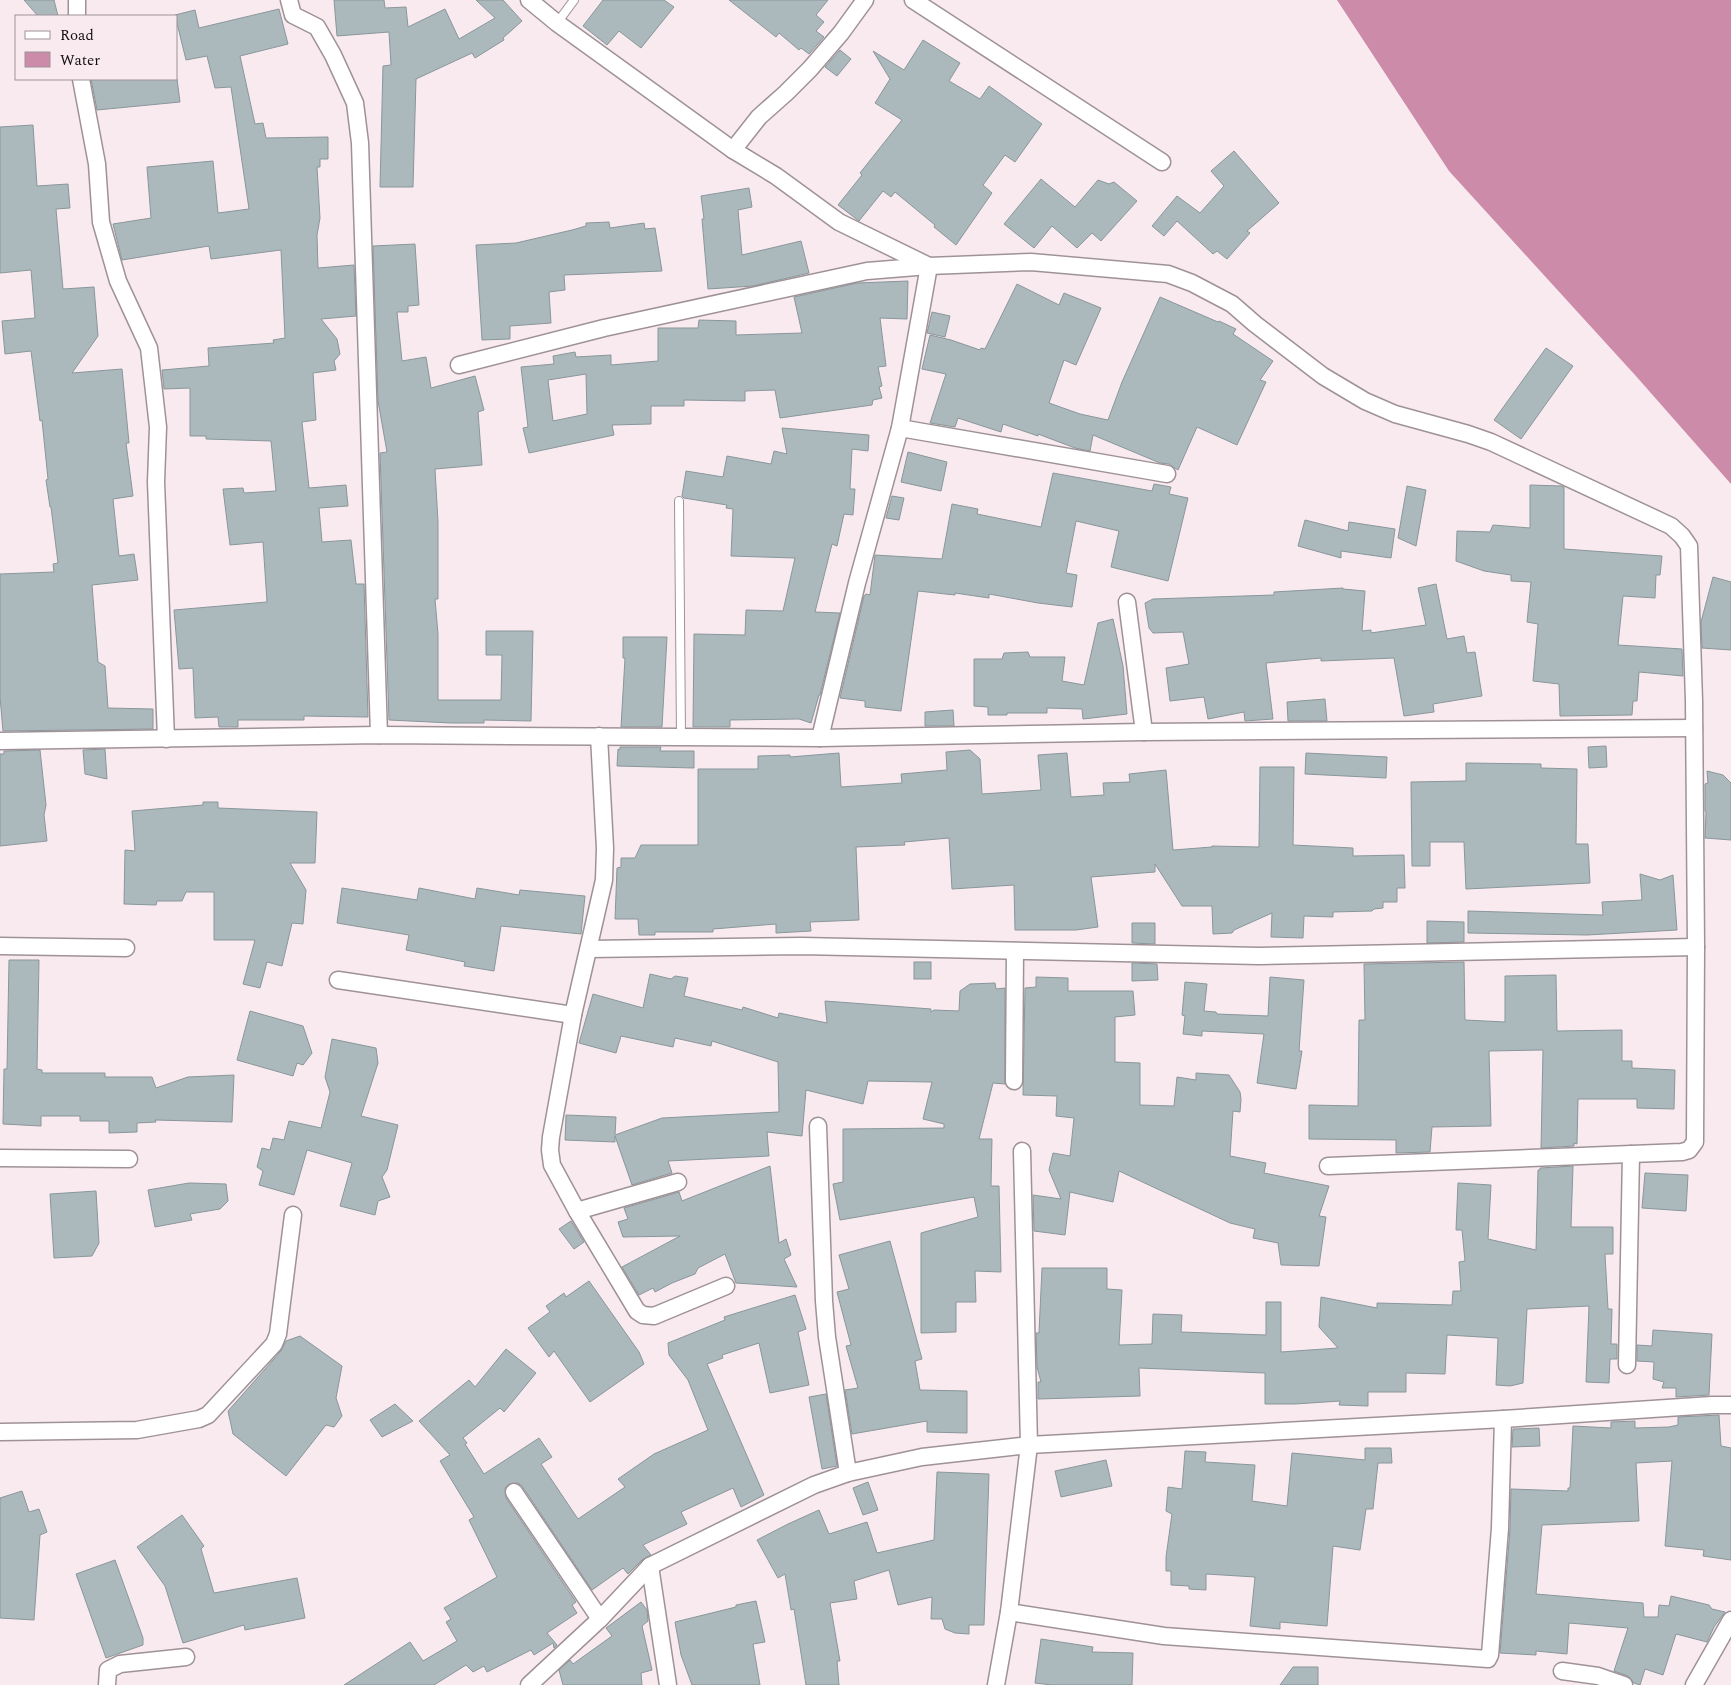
<svg xmlns="http://www.w3.org/2000/svg" width="1731" height="1685" font-family="Spectral,serif">
<style>
.water{fill:#cc8ba8}
.building{fill:#abb9bd;stroke:#89979a;fill-rule:evenodd}
.lines{fill:none;stroke-linecap:round;stroke-linejoin:round}
.service-casing{stroke:#9f9297;stroke-width:10}
.minor-casing{stroke:#9f9297;stroke-width:19}
.service{stroke:#fff;stroke-width:8}
.minor{stroke:#fff;stroke-width:16}
</style>
<rect width="100%" height="100%" fill="#f9eaf0"/>
<polygon class="water" points="1337,0 1731,0 1731,484 1635,375 1449,171"/>
<g class="building">
<polygon points="24,0 54,0 58,16 38,16"/>
<polygon points="334,0 384,0 385,8 406,7 408,27 445,9 459,39 495,18 476,0 503,0 522,21 503,38 504,40 475,58 472,53 416,79 413,187 380,187 383,66 391,65 389,32 337,36"/>
<polygon points="603,0 664,0 674,7 641,48 619,31 607,45 583,26"/>
<polygon points="729,0 828,0 816,15 824,22 816,31 824,37 809,54 801,48 799,50 779,33 776,37"/>
<polygon points="279,9 288,44 240,56 255,124 263,123 266,138 328,137 328,159 320,159 320,167 317,167 320,218 317,235 318,268 354,265 356,316 321,319 337,339 340,354 334,361 336,370 313,373 316,420 302,422 309,488 346,485 348,506 319,508 322,542 351,540 356,584 364,584 368,717 304,716 304,720 238,720 238,727 219,727 218,717 195,718 193,668 179,669 174,610 267,602 263,542 230,545 223,489 243,488 244,493 276,491 271,441 206,439 206,436 190,436 190,388 164,389 162,370 209,366 208,348 274,343 273,340 285,338 281,250 211,259 209,246 122,260 113,224 151,218 147,167 213,161 218,213 249,209 231,87 215,88 207,56 186,60 175,15 195,10 199,28"/>
<polygon points="923,40 960,63 949,81 980,99 989,86 1042,124 1015,162 1005,155 983,185 992,193 956,245 934,227 935,225 895,192 891,197 883,191 859,221 838,205 862,175 860,173 902,120 875,103 890,79 873,51 904,70"/>
<polygon points="840,50 851,59 837,76 825,67"/>
<polygon points="91,79 177,79 180,102 97,110"/>
<polygon points="33,125 37,186 68,184 70,208 56,209 63,289 94,287 98,336 72,373 122,369 129,443 126,443 133,496 113,499 119,556 134,554 138,580 92,585 98,662 105,666 108,708 153,709 153,729 3,731 0,697 0,574 54,572 53,564 58,563 51,507 50,507 46,480 48,479 42,420 40,421 31,351 5,354 2,321 35,318 31,270 0,273 0,127"/>
<polygon points="1234,151 1279,203 1247,231 1250,233 1227,259 1217,251 1213,254 1177,221 1164,236 1152,226 1177,196 1200,213 1224,186 1211,171"/>
<polygon points="1041,179 1075,207 1098,180 1109,184 1114,182 1137,201 1101,241 1092,233 1077,248 1052,226 1034,248 1004,224"/>
<polygon points="749,188 752,207 738,210 742,255 801,241 809,273 753,286 708,289 702,219 704,219 701,196"/>
<polygon points="609,222 610,228 644,223 645,229 655,228 662,271 564,275 565,290 549,292 551,323 510,326 510,339 482,340 476,245 516,243 572,230 586,226 586,223"/>
<polygon points="415,244 419,305 408,306 408,312 397,312 402,361 426,357 431,388 475,376 484,410 478,412 482,465 435,469 438,522 438,599 435,599 438,634 438,700 501,700 502,655 486,655 486,631 533,631 531,721 484,720 484,723 451,723 389,720 380,453 387,452 378,401 373,246"/>
<path d="M908,281L907,319L880,318L886,366L878,367L882,386L879,387L882,398L873,400L872,405L780,418L775,390L745,391V401L684,400V406H651V424L612,425L614,435L529,453L523,428L528,427L521,367L554,364L553,356L575,352L576,357L611,355V365L658,361V328H698L699,320L736,321V335L802,333L794,297L857,283ZM586,374L587,414L553,421L548,380Z"/>
<polygon points="1017,284 1059,305 1064,293 1101,308 1076,365 1064,360 1049,403 1080,414 1108,420 1122,382 1160,297 1218,322 1219,321 1236,329 1233,334 1273,361 1260,380 1266,382 1237,445 1197,427 1178,470 1169,464 1160,463 1093,435 1090,451 1075,448 1038,434 1038,436 1003,424 1001,432 958,418 955,427 930,423 946,374 922,369 930,335 951,340 980,350 981,348 985,349"/>
<polygon points="932,312 950,316 945,337 927,333"/>
<polygon points="1546,348 1573,366 1521,439 1494,420"/>
<polygon points="782,428 869,435 868,451 852,449 850,489 855,489 853,515 844,514 837,546 832,544 815,612 840,613 820,695 819,695 811,723 799,719 730,720 730,727 693,727 694,634 745,635 746,610 783,611 795,558 731,556 733,509 726,508 727,505 684,498 682,496 686,471 723,477 727,456 771,464 774,451 787,454"/>
<polygon points="908,452 947,462 941,491 901,482"/>
<polygon points="1053,473 1152,491 1154,484 1171,487 1169,494 1188,498 1168,581 1111,567 1119,531 1076,521 1066,573 1077,575 1072,607 1038,603 989,594 989,598 955,593 955,595 918,591 901,711 865,707 865,701 840,698 864,596 866,594 870,595 875,555 942,559 952,504 978,509 977,514 1041,527"/>
<polygon points="1530,485 1561,486 1564,487 1564,549 1662,556 1660,575 1656,575 1655,598 1623,596 1618,645 1682,649 1683,676 1639,672 1637,701 1633,701 1632,715 1560,716 1559,684 1533,681 1538,624 1527,622 1531,582 1511,581 1511,575 1484,571 1456,561 1457,531 1490,532 1493,525 1530,528"/>
<polygon points="1407,486 1426,490 1416,546 1398,538"/>
<polygon points="892,496 904,498 899,520 886,518"/>
<polygon points="1305,520 1348,531 1349,522 1395,529 1391,558 1341,551 1341,558 1298,546"/>
<polygon points="1713,577 1731,582 1731,650 1702,648 1701,622"/>
<polygon points="1436,584 1447,639 1464,636 1467,653 1475,652 1482,696 1433,704 1434,712 1404,716 1394,658 1321,661 1321,658 1266,663 1273,719 1245,721 1244,712 1208,719 1204,697 1170,701 1166,668 1189,664 1183,632 1153,633 1149,628 1145,603 1153,599 1274,595 1274,592 1343,588 1343,589 1365,591 1362,631 1371,630 1371,633 1426,625 1418,588"/>
<polygon points="1113,619 1123,666 1127,714 1083,719 1082,709 1047,708 1047,713 1007,713 1007,715 988,715 988,707 974,706 974,659 1002,659 1004,653 1028,652 1030,657 1065,657 1062,681 1084,685 1098,623"/>
<polygon points="623,637 667,637 662,727 621,727 625,658 623,658"/>
<polygon points="1325,699 1327,721 1288,721 1287,702"/>
<polygon points="953,710 954,726 925,726 925,712"/>
<polygon points="1606,746 1607,767 1589,768 1588,747"/>
<polygon points="620,747 661,747 660,751 694,751 694,768 617,766 618,749 620,750"/>
<polygon points="105,749 107,779 85,774 83,750"/>
<polygon points="40,750 46,805 44,815 47,841 0,846 0,754 4,754 4,751"/>
<polygon points="970,750 980,759 982,794 1041,790 1038,755 1067,753 1071,797 1104,795 1103,783 1130,782 1129,774 1166,770 1173,850 1212,847 1212,846 1259,847 1260,767 1294,767 1293,845 1353,848 1353,856 1404,855 1405,888 1397,888 1397,902 1383,902 1383,908 1374,909 1372,911 1333,912 1333,917 1304,916 1303,938 1271,937 1272,913 1234,930 1232,933 1213,934 1212,906 1182,906 1155,864 1155,872 1091,877 1098,927 1076,930 1015,930 1014,885 952,889 949,838 904,842 905,845 856,847 859,920 810,922 811,931 776,933 776,924 713,929 713,932 655,932 655,935 639,935 638,919 615,919 617,868 621,867 621,858 635,858 641,845 698,845 698,769 758,769 758,756 790,755 790,757 839,753 841,787 902,783 901,774 947,770 946,752"/>
<polygon points="1306,753 1387,757 1386,778 1305,774"/>
<polygon points="1466,763 1541,764 1541,768 1577,769 1576,844 1588,844 1590,883 1466,889 1464,842 1430,842 1430,866 1412,866 1411,782 1466,781"/>
<polygon points="1707,771 1723,775 1731,783 1731,840 1705,838 1706,812 1705,811 1705,784 1708,783"/>
<polygon points="203,802 218,802 218,808 317,812 315,863 290,863 306,890 303,924 292,923 282,966 267,962 260,988 243,984 255,940 214,940 214,892 186,892 182,901 157,901 156,905 124,904 125,850 135,851 132,811 203,805"/>
<polygon points="1640,874 1660,880 1673,875 1677,930 1587,935 1468,933 1468,911 1603,915 1602,902 1642,900"/>
<polygon points="342,888 417,900 419,888 475,899 477,888 519,895 520,890 585,896 581,934 501,926 494,971 464,966 465,962 406,950 409,935 337,923"/>
<polygon points="1427,921 1464,922 1464,942 1427,943"/>
<polygon points="1132,923 1155,923 1155,944 1132,943"/>
<polygon points="9,960 39,960 37,1069 42,1070 42,1073 105,1073 105,1077 152,1077 156,1088 188,1077 234,1075 232,1122 155,1120 156,1122 137,1123 137,1132 109,1133 109,1121 80,1121 80,1116 41,1116 41,1126 3,1124 4,1069 7,1069"/>
<rect x="914" y="962" width="17" height="17"/>
<polygon points="1464,962 1465,1020 1505,1022 1505,976 1556,975 1557,1031 1622,1030 1622,1061 1632,1061 1632,1068 1675,1070 1674,1109 1637,1108 1637,1099 1578,1099 1577,1144 1574,1143 1574,1146 1541,1148 1543,1050 1489,1051 1491,1126 1432,1127 1430,1152 1396,1153 1396,1140 1309,1139 1309,1105 1358,1106 1359,1020 1365,1020 1364,964"/>
<polygon points="1132,963 1157,964 1158,980 1132,981"/>
<polygon points="650,974 671,979 675,976 688,978 684,996 742,1010 743,1007 778,1018 779,1013 827,1023 825,1001 931,1009 931,1012 934,1010 959,1011 960,991 970,984 995,983 996,989 1005,988 1005,1084 993,1083 979,1139 992,1139 991,1186 999,1186 1001,1272 975,1271 976,1302 956,1302 956,1332 921,1333 921,1233 978,1217 974,1197 840,1220 833,1184 843,1182 843,1129 944,1128 944,1124 923,1119 932,1082 868,1081 863,1104 806,1090 802,1136 767,1132 769,1156 668,1161 672,1173 632,1185 615,1136 615,1142 565,1140 566,1115 616,1117 615,1135 662,1118 779,1112 778,1062 712,1041 711,1046 675,1038 673,1047 621,1036 616,1053 579,1043 593,994 643,1008"/>
<polygon points="1036,977 1068,978 1068,991 1133,991 1135,1015 1115,1017 1115,1062 1140,1063 1140,1105 1174,1106 1177,1077 1196,1080 1196,1073 1229,1075 1240,1092 1241,1099 1240,1112 1233,1111 1230,1156 1266,1163 1264,1173 1329,1186 1319,1216 1326,1217 1319,1266 1281,1265 1278,1243 1253,1238 1255,1229 1230,1223 1119,1171 1113,1202 1070,1192 1065,1235 1034,1231 1033,1195 1061,1199 1049,1170 1053,1153 1070,1156 1074,1118 1056,1116 1057,1096 1023,1095 1025,988 1036,987"/>
<polygon points="1270,977 1304,980 1299,1051 1302,1051 1296,1089 1257,1083 1264,1034 1202,1031 1202,1036 1183,1034 1185,1016 1182,1015 1185,982 1207,984 1204,1011 1216,1012 1217,1014 1268,1016"/>
<polygon points="250,1011 303,1026 312,1053 303,1065 297,1063 293,1076 237,1060"/>
<polygon points="332,1039 376,1048 378,1063 361,1116 398,1125 387,1170 382,1177 390,1197 378,1201 375,1215 340,1206 352,1163 307,1150 294,1195 259,1185 263,1171 257,1167 262,1148 270,1150 273,1138 284,1140 289,1121 321,1128 330,1092 325,1077"/>
<polygon points="770,1166 779,1243 786,1239 791,1255 784,1259 797,1287 736,1283 725,1254 698,1268 695,1274 672,1283 655,1292 653,1288 639,1295 622,1267 680,1236 623,1237 618,1222 628,1219 624,1208 679,1192 682,1201"/>
<polygon points="1573,1166 1571,1227 1613,1227 1613,1254 1605,1254 1608,1309 1612,1309 1611,1344 1617,1344 1617,1359 1610,1359 1609,1383 1586,1382 1589,1306 1527,1309 1523,1383 1510,1386 1496,1385 1498,1338 1447,1335 1445,1374 1406,1373 1406,1392 1368,1392 1368,1406 1339,1405 1340,1401 1295,1404 1265,1404 1265,1373 1139,1368 1140,1396 1038,1399 1038,1382 1041,1382 1037,1367 1036,1333 1039,1333 1042,1268 1107,1268 1107,1289 1122,1290 1119,1345 1152,1344 1153,1314 1182,1315 1181,1332 1266,1335 1266,1302 1281,1302 1281,1352 1338,1348 1319,1327 1321,1297 1377,1308 1377,1303 1452,1305 1453,1291 1461,1291 1459,1262 1465,1261 1462,1230 1456,1230 1458,1183 1491,1185 1488,1239 1536,1250 1538,1170 1540,1170 1540,1168"/>
<polygon points="1645,1173 1688,1175 1686,1211 1642,1208"/>
<polygon points="189,1183 226,1184 228,1201 220,1209 190,1214 192,1220 155,1227 148,1190"/>
<polygon points="96,1191 99,1243 92,1256 54,1258 50,1194"/>
<polygon points="571,1221 584,1242 574,1249 559,1229"/>
<polygon points="890,1241 922,1359 915,1361 920,1390 967,1391 967,1433 927,1432 927,1421 852,1434 845,1390 858,1388 846,1346 851,1345 837,1292 849,1289 839,1255"/>
<polygon points="589,1281 639,1352 644,1364 590,1402 554,1351 549,1357 528,1328 550,1312 546,1306 564,1293 566,1297"/>
<polygon points="795,1295 806,1329 798,1332 809,1385 770,1393 759,1343 722,1355 723,1358 707,1364 764,1495 741,1507 733,1488 681,1512 687,1524 643,1545 651,1555 643,1559 628,1574 623,1568 592,1590 522,1486 518,1483 509,1484 505,1488 506,1498 576,1602 572,1605 577,1613 547,1633 557,1645 554,1648 553,1643 534,1655 531,1650 487,1672 484,1666 473,1672 466,1665 434,1685 344,1685 410,1642 423,1661 457,1641 446,1622 451,1619 444,1608 497,1577 469,1520 474,1517 440,1461 450,1455 419,1421 469,1380 475,1387 506,1349 536,1373 504,1412 500,1408 463,1438 467,1443 465,1444 484,1474 539,1438 552,1457 541,1464 578,1519 625,1487 618,1479 654,1454 708,1430 688,1380 669,1355 668,1343 725,1320 724,1317"/>
<polygon points="1653,1330 1712,1334 1709,1395 1676,1397 1676,1388 1662,1388 1664,1382 1653,1379 1654,1362 1637,1361 1637,1345 1652,1346"/>
<polygon points="300,1336 342,1366 336,1398 342,1416 334,1427 326,1425 286,1476 233,1434 228,1411 281,1351 286,1341"/>
<polygon points="826,1394 837,1466 822,1469 809,1397"/>
<polygon points="395,1404 413,1421 382,1437 370,1420"/>
<polygon points="1719,1415 1721,1446 1731,1448 1731,1560 1703,1556 1704,1550 1665,1546 1672,1461 1636,1463 1639,1521 1542,1525 1536,1594 1643,1603 1644,1617 1658,1617 1659,1605 1669,1606 1671,1596 1709,1605 1712,1609 1725,1612 1714,1627 1707,1642 1676,1634 1663,1675 1645,1669 1640,1685 1634,1683 1628,1676 1614,1671 1628,1628 1569,1623 1567,1654 1536,1651 1536,1655 1500,1653 1510,1529 1511,1489 1568,1491 1568,1488 1570,1488 1573,1426 1611,1428 1611,1422 1635,1421 1635,1428 1669,1427 1678,1425 1678,1417"/>
<polygon points="1539,1428 1540,1446 1512,1447 1513,1429"/>
<polygon points="1365,1448 1391,1448 1392,1463 1378,1463 1373,1509 1366,1509 1360,1550 1333,1546 1327,1626 1280,1622 1280,1629 1250,1626 1255,1577 1206,1574 1206,1590 1189,1589 1189,1586 1171,1585 1171,1571 1166,1571 1166,1557 1172,1514 1166,1511 1168,1487 1182,1489 1185,1451 1206,1452 1205,1462 1255,1465 1252,1501 1287,1506 1292,1453 1365,1460"/>
<polygon points="1106,1460 1112,1486 1061,1497 1055,1471"/>
<polygon points="937,1472 989,1474 984,1625 969,1625 969,1634 955,1633 945,1629 942,1619 931,1619 932,1597 898,1605 889,1570 854,1581 857,1599 830,1603 840,1661 837,1661 839,1685 806,1685 794,1609 791,1610 785,1574 778,1578 757,1540 788,1524 819,1510 829,1534 867,1522 877,1553 934,1540"/>
<polygon points="868,1482 878,1510 863,1515 853,1488"/>
<polygon points="22,1491 29,1512 39,1509 47,1532 40,1535 34,1620 0,1618 0,1498"/>
<polygon points="182,1515 204,1546 201,1549 214,1593 297,1578 305,1618 245,1630 244,1625 183,1643 165,1586 137,1547"/>
<polygon points="115,1560 143,1638 143,1645 106,1658 76,1574"/>
<polygon points="756,1601 765,1642 753,1644 760,1685 692,1685 681,1655 675,1622 736,1607 736,1605"/>
<polygon points="641,1602 647,1610 648,1621 642,1626 652,1670 641,1673 642,1685 563,1685 559,1670 570,1660 573,1664 612,1636 606,1628"/>
<polygon points="1041,1639 1093,1647 1092,1652 1133,1653 1132,1685 1052,1685 1035,1683"/>
<polygon points="1293,1667 1318,1667 1318,1685 1280,1685"/>
</g>
<g class="lines">
<defs>
<g id="service">
<polyline points="557,23 574,0"/>
<polyline points="679,501 681,737"/>
</g>
<g id="minor">
<polyline points="77,0 77,16"/>
<polyline points="289,0 293,15 317,27 333,55 355,103 360,143 379,735"/>
<polyline points="529,0 557,23 733,150 776,176 839,222 929,266"/>
<polyline points="913,0 1162,162"/>
<polyline points="81,79 97,164 101,222 118,281 149,348 158,427 156,482 166,739"/>
<polyline points="733,150 759,117 786,93 810,69 841,33 865,0"/>
<polyline points="459,365 604,328 867,271 929,266 1031,262 1168,274 1192,283 1232,304 1255,324 1323,376 1365,401 1395,414 1468,434 1491,442 1671,526 1682,536 1689,546 1694,701 1696,947 1695,1142 1689,1150 1682,1152 1328,1166"/>
<polyline points="900,428 1167,474"/>
<polyline points="1127,602 1144,732"/>
<polyline points="599,736 605,848 604,880 573,1015 551,1137 550,1150 552,1165 577,1211 637,1311 643,1315 654,1316 726,1286"/>
<polyline points="820,738 857,583 900,428 929,266"/>
<polyline points="0,741 379,735 820,738 1144,732 1694,728"/>
<polyline points="0,946 126,948"/>
<polyline points="589,949 802,946 1259,956 1696,947"/>
<polyline points="338,980 573,1015"/>
<polyline points="1014,1081 1015,951"/>
<polyline points="818,1126 824,1301 827,1337 848,1473"/>
<polyline points="0,1158 129,1159"/>
<polyline points="577,1211 678,1182"/>
<polyline points="1627,1365 1631,1154"/>
<polyline points="0,1432 137,1430 199,1419 208,1415 274,1344 278,1334 293,1215"/>
<polyline points="514,1492 600,1619"/>
<polyline points="650,1566 668,1685"/>
<polyline points="1009,1612 1164,1636 1488,1659 1490,1655 1500,1528 1503,1419"/>
<polyline points="1562,1671 1598,1676 1624,1685"/>
<polyline points="107,1685 108,1670 120,1664 186,1657"/>
<polyline points="529,1685 600,1619 650,1566 814,1485 848,1473 922,1457 1029,1445 1503,1419 1712,1405 1731,1405"/>
<polyline points="996,1685 1009,1612 1029,1445 1022,1151"/>
<polyline points="1694,1685 1731,1620"/>
</g>
</defs>
<use href="#service" class="service-casing"/>
<use href="#minor" class="minor-casing"/>
<use href="#service" class="service"/>
<use href="#minor" class="minor"/>
</g>
<rect x="15" y="15" width="162" height="65" fill="#f9eaf0" stroke="#9d9297"/>
<rect x="25" y="31" width="25" height="8" fill="#ffffff" stroke="#9d9297"/>
<text x="60" y="40" font-size="15" fill="#140f11">Road</text>
<rect x="25" y="52" width="25" height="15" fill="#cc8ba8" stroke="#9d9297"/>
<text x="60" y="65" font-size="15" fill="#140f11">Water</text>
</svg>
